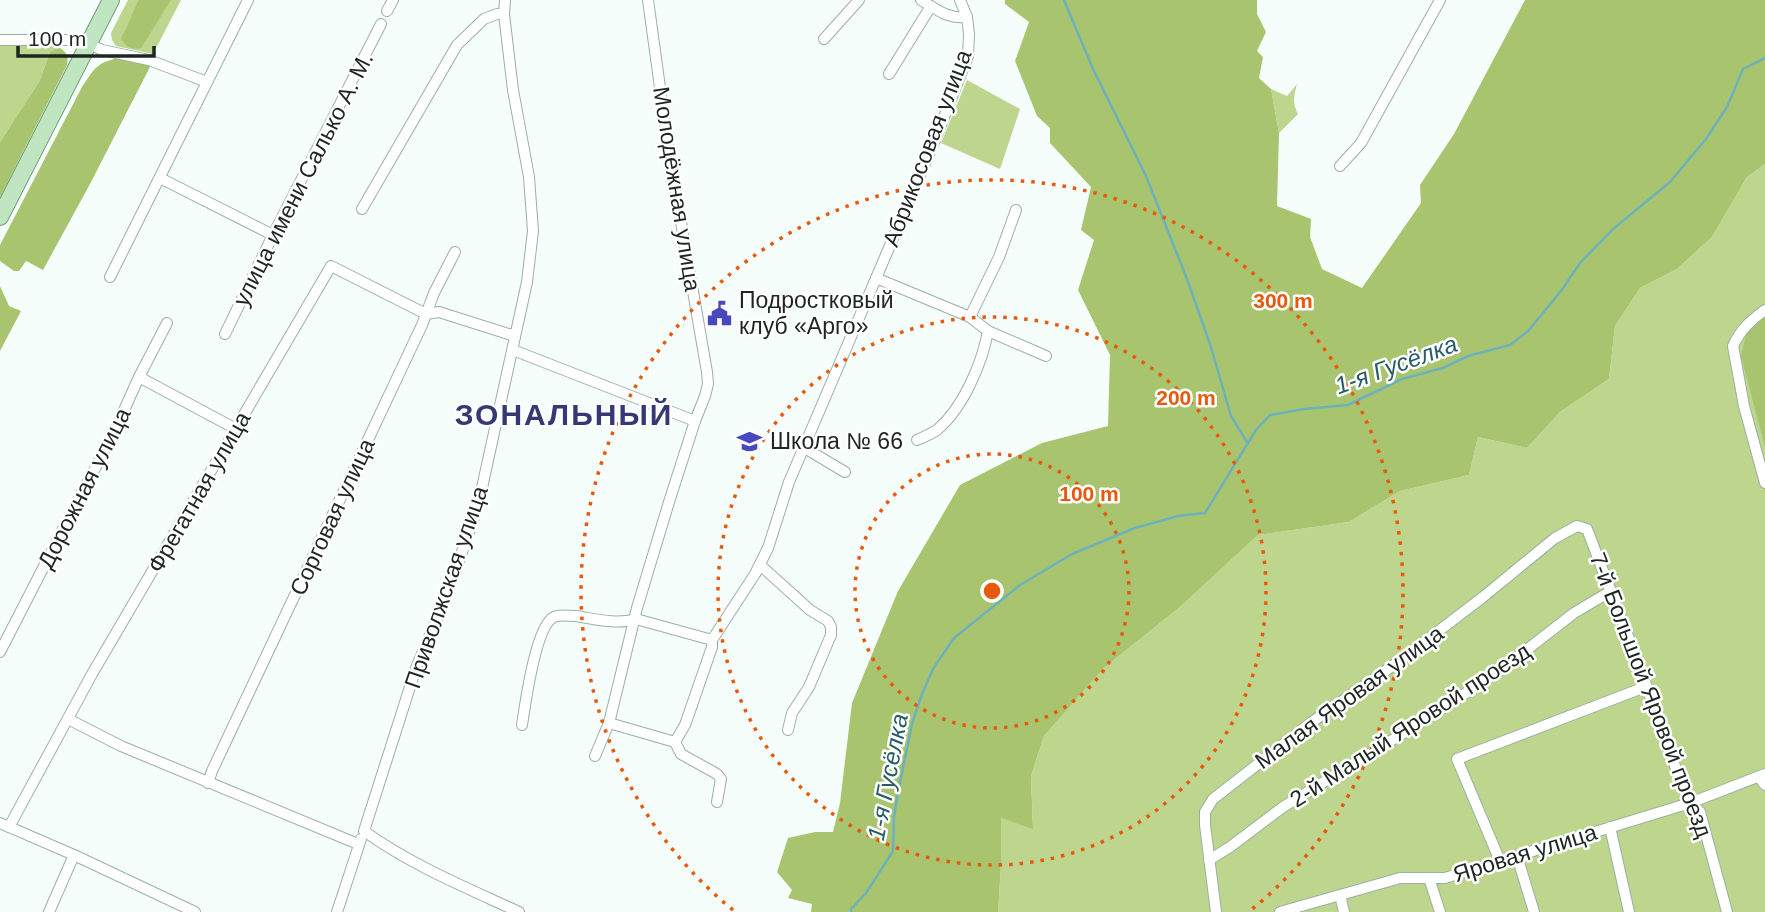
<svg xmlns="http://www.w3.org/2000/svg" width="1765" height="912" font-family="Helvetica,sans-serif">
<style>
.green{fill:#bdd58c}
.forest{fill:#a9c46f}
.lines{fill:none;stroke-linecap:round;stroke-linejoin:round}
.stream{stroke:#6db1bb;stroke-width:2.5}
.minor-casing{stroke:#9ab0a6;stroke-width:12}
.primary-casing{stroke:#6c986f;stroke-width:18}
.minor{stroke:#fff;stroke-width:10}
.primary{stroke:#c0e6c1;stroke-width:16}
.ring{fill:none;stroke:#e8590c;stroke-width:3.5;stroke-dasharray:3.5 7}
.labels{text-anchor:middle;stroke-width:5;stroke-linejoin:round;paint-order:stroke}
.street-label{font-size:23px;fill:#1d2622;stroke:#fff}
.poi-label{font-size:23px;fill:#1d2622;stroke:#fff;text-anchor:start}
.water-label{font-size:24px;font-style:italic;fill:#285d67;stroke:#fff}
.district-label{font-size:30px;font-weight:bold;letter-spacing:2px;fill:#343975;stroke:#fff}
.centre{fill:#e8590c;stroke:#fff;stroke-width:3.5}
.ring-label{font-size:21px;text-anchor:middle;font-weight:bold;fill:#e8590c;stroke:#fff;stroke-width:5;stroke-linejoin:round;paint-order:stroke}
</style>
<rect width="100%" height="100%" fill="#f5fefa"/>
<g class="green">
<polygon points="128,0 181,0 153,54 116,46 112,40 111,33"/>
<polygon points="0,45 55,46 59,47 50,52 39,82 0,142"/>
<polygon points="967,80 1020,109 1000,169 941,143"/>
<path d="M1297,84C1294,95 1292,103 1298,114L1279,133L1271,89L1287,96Z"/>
<polygon points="1765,164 1765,315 1742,356 1765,448 1765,912 998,912 1001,865 1001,818 1033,828 1031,776 1044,736 1104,668 1180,607 1258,535 1349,522 1400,491 1469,475 1478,437 1527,448 1560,412 1609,379 1615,326 1640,288 1677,269 1712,237 1747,177"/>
</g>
<g class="forest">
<path d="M139,0H171L141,48C131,50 126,47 121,38C129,26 132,12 139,0Z"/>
<polygon points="1005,0 1257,0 1257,14 1266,32 1257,51 1263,57 1259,78 1271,89 1279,133 1277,206 1311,219 1310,237 1322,269 1362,288 1421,203 1420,185 1454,134 1525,0 1765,0 1765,164 1747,177 1712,237 1677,269 1640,288 1615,326 1609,379 1560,412 1527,448 1478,437 1469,475 1400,491 1349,522 1258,535 1180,607 1104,668 1044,736 1031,776 1033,829 1001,818 1001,865 998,912 811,912 812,904 788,898 792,890 777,872 788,838 815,832 833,832 840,803 852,703 898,591 960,485 1042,443 1108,426 1110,355 1078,290 1094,240 1081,230 1091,187 1050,143 1050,128 1037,116 1015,61 1029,22 1005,4"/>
<path d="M59,47C67,53 69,56 67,65L0,197V142L39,82L50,52Z"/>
<path d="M121,57L151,65L90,184L43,270L26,261L19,271H14L0,261V245L82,87C96,66 97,63 121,57Z"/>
<polygon points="0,286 9,306 21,311 0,351"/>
<polygon points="1765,315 1765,448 1741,356 1746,334 1755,322"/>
</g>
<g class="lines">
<g class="stream">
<polyline points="1064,0 1093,69 1146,176 1187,279 1210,344 1231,416 1247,442"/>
<polyline points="851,912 851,909 866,893 893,851 894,817 898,792 912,724 922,694 933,669 954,638 1020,585 1072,554 1135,528 1178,516 1205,513 1256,430 1270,415 1304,409 1348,405 1402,379 1443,368 1468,356 1510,345 1528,331 1561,291 1580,263 1613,229 1670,182 1706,139 1727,107 1743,69 1765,58"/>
</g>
<defs>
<g id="minor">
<path d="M505,0L504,14L513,90L529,177L533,231L527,282L478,506L448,592L416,668L364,831C411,865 467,888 519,912"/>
<path d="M921,0C937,10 948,19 967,17"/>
<polyline points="387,11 393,0"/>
<polyline points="824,39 859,0"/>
<polyline points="0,40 72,40 89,44 102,50 149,60 207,82"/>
<polyline points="889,74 931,6"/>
<polyline points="1340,166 1361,143 1440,0"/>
<polyline points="160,178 273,235"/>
<polyline points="362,209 457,45 484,19 497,14 504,14"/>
<polyline points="110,277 248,0"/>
<polyline points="876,278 970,317 988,331 1046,356"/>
<path d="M1765,310C1751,320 1740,330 1733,346L1744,406L1765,483"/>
<polyline points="970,317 999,257 1016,210"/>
<polyline points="225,334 273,235 381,24"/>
<polyline points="513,350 695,421"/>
<polyline points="139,377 236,429"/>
<path d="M917,440C924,437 931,434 937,430C963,408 982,364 988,331"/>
<polyline points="803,447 845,472"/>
<polyline points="760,565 810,610 828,621 831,627 831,635 809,687 792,713 788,730"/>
<polyline points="636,619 712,640"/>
<polyline points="0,652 80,496 111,439 139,377 167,323"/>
<polyline points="68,719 121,746 358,844"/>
<polyline points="609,723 675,742 681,754 717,774 721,779 717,802"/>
<path d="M522,725C525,705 536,625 554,617C560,614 570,616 576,616C595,619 617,625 636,619"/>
<polyline points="675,742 685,725 712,647 712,640 755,574 768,548 789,482 935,140 968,56 969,34 967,17 960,0"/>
<polyline points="595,756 609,723 637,608 669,502 695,421 705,396 708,384 707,372 669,153 648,0"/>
<polyline points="1759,777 1765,785"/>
<polyline points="208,783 212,771 422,325 434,293 455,252"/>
<polyline points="0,823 74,855 195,912"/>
<polyline points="9,827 92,674 331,266 426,314 439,312 515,336"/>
<polyline points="1610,827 1629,912"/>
<polyline points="1517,856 1534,912"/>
<polyline points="1209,860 1230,847 1283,807 1425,720 1498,672 1574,613 1611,591"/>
<polyline points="1500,861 1457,759 1645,687"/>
<polyline points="1429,878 1440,912"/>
<polyline points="1340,895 1344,912"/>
<polyline points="49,912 74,855"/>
<polyline points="337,912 361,839"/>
<polyline points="1216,912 1205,825 1205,812 1213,799 1312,722 1398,662 1483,597 1555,538 1577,526 1587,529 1639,665 1681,783 1690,803 1700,812 1727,912"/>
<polyline points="1280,912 1400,878 1445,878 1690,803 1765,774"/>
</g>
<polyline id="primary" points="0,217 111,0"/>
</defs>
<use href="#minor" class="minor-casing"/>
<use href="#primary" class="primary-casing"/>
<use href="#minor" class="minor"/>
<use href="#primary" class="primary"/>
</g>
<g class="ring">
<circle cx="992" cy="591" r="137"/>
<circle cx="992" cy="591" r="274"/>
<path d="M733 910A411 411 0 1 1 1251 910"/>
</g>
<defs>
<symbol id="civic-bare" viewBox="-9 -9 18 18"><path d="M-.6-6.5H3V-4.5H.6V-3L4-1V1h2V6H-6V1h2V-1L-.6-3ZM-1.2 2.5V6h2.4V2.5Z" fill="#4849be" stroke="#fff" stroke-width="2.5" paint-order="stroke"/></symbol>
<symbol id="school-bare" viewBox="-9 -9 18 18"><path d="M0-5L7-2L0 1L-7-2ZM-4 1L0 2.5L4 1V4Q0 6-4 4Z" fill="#4849be" stroke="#fff" stroke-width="2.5" paint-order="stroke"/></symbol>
</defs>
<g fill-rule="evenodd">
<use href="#civic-bare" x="702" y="296" width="35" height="35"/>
<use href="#school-bare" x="732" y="424" width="35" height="35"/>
</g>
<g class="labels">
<g class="street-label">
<text transform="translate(927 148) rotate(-69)" y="8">Абрикосовая улица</text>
<text transform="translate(303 179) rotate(-63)" y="8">улица имени Салько А. М.</text>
<text transform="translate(677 189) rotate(81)" y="8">Молодёжная улица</text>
<text transform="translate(84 488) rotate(-63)" y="8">Дорожная улица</text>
<text transform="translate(199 492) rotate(-60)" y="8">Фрегатная улица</text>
<text transform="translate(332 517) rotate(-65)" y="8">Сорговая улица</text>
<text transform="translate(446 587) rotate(-71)" y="8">Приволжская улица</text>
<text transform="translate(1651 695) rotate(69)" y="8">7-й Большой Яровой проезд</text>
<text transform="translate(1349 697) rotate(-36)" y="8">Малая Яровая улица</text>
<text transform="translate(1410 725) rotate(-33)" y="8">2-й Малый Яровой проезд</text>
<text transform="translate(1525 853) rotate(-17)" y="8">Яровая улица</text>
</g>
<g class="poi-label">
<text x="739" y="308">Подростковый<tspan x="739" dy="26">клуб «Арго»</tspan></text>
<text x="770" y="449">Школа № 66</text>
</g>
<g class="water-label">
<text transform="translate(1396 365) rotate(-20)" y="8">1-я Гусёлка</text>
<text transform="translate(888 777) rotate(-79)" y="8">1-я Гусёлка</text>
</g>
<g class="district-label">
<text x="564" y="425">ЗОНАЛЬНЫЙ</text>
</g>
</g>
<circle cx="992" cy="591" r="10" class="centre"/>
<g class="ring-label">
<text x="1283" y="308">300 m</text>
<text x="1186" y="405">200 m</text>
<text x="1089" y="501">100 m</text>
</g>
<path d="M18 46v10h136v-10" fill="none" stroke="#1d2622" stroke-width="3.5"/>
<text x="28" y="46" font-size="21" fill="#1d2622" stroke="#ffffff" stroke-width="5" paint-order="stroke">100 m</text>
</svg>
